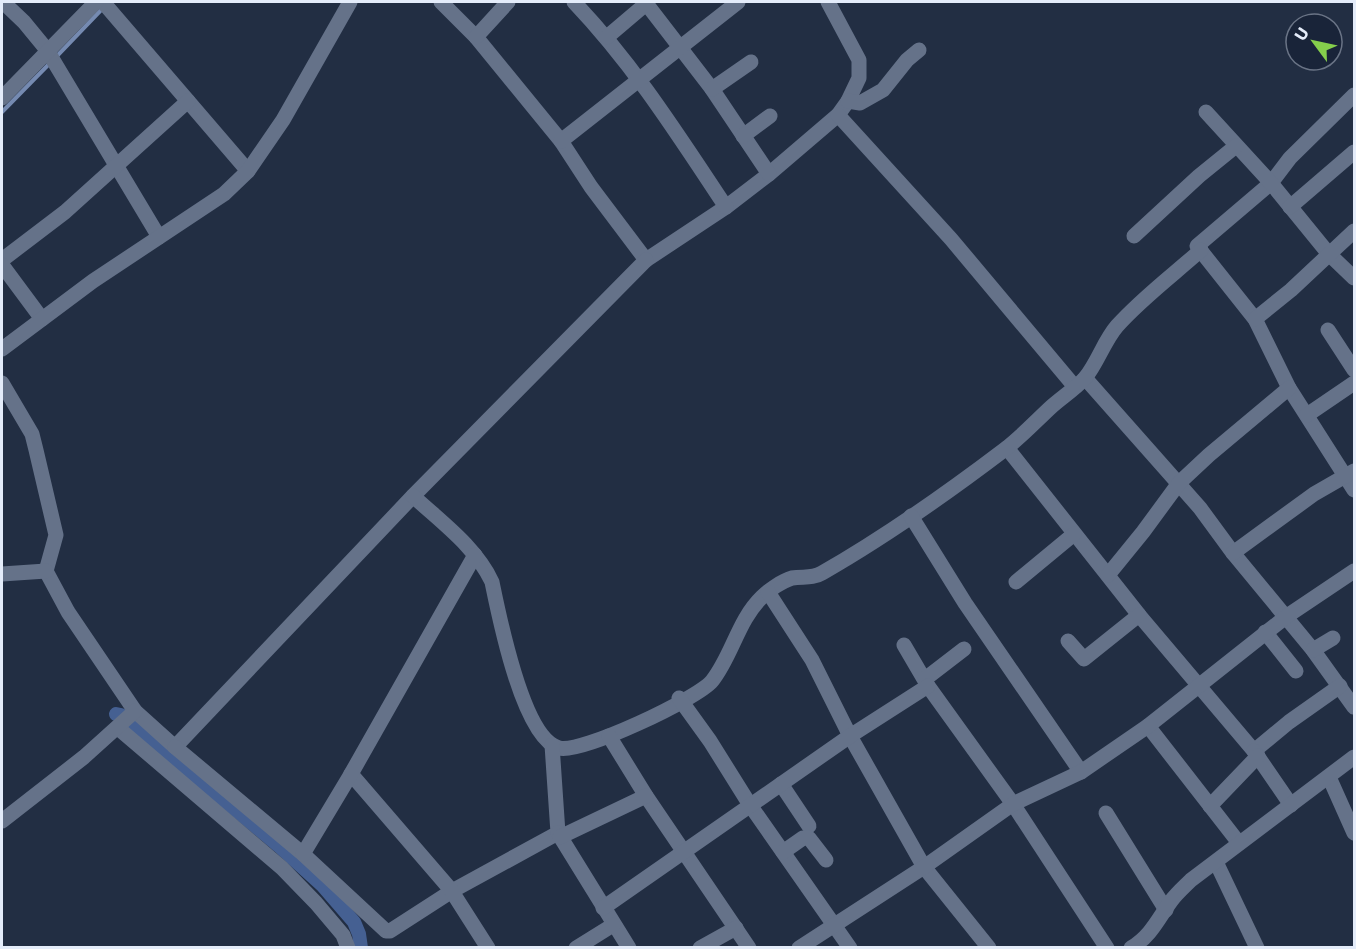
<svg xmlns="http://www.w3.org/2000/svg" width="1356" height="949" font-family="Commissioner,sans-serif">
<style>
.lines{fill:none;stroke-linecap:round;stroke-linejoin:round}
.stream{stroke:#758ab1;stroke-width:4}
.canal{stroke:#456092;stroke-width:14}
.minor{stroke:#657289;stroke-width:15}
</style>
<rect width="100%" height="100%" fill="#222e43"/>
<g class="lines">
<g class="stream">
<polyline points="56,57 103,8"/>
<polyline points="2,112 51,62"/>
</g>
<polyline class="canal" points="116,714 121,715 279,846 322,885 354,922 359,934 361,948"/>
<g class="minor">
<polyline points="3,2 24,22 47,50 159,237"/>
<polyline points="103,2 248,171"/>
<polyline points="441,2 476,37 561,141 591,187 646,260 726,207 769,174 838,115 848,101 859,78 859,60 828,2"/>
<path d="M574,2C634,65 678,135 726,207"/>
<polyline points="645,2 712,89 769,174"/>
<polyline points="476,37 508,2"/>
<polyline points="607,37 647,3"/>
<polyline points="712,89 751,62"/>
<polyline points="1354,95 1290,158 1271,183 1197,246 1255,319 1289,388 1354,490"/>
<polyline points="2,98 96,2"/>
<polyline points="848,101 860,103 883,90 907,60 919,50"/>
<polyline points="1206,112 1271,183 1328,253 1354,278"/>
<polyline points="838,115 951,239 1075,387"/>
<polyline points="743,136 770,116"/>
<polyline points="561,141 738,2"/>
<polyline points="1290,207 1354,152"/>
<polyline points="1134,236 1199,176 1236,146"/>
<polyline points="2,260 65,212 188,101"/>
<polyline points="2,265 42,319"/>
<polyline points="1255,319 1291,290 1354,231"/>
<polyline points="1328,330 1354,370"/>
<polyline points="2,349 93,281 224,194 248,171 283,120 350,2"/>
<polyline points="1085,378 1200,508 1233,553 1313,650 1354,707"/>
<polyline points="2,383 32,434 36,450 56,535 46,571 68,612 135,711 175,747 413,496 646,260"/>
<polyline points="1307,415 1354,383"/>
<polyline points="1007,448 1139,615 1254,751 1289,722 1340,686"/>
<path d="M413,496C441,522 476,547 492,582C499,616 523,738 559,748C581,754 697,699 712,681C732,656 738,620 762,597C769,590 782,581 792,578C803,576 812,579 822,573C885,537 946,494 1004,450C1021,437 1035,422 1050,408C1061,398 1075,389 1085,378C1098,362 1104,341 1117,326C1142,298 1173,275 1201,250"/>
<polyline points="911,516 965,603 1081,772"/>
<polyline points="1233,553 1314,494 1354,471"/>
<polyline points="2,574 46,571"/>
<polyline points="1108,575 1143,532 1179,483 1209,455 1289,388"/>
<polyline points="1016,582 1074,534"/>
<polyline points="768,592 812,660 850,736 924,867 989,948"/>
<polyline points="1265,632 1296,671"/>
<polyline points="1068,641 1084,659 1139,615"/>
<polyline points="904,645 928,686 1013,804 1107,948"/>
<polyline points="1313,650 1333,638"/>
<polyline points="925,679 964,649"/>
<polyline points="679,698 710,741 750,805 850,948"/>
<polyline points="1148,726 1239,843"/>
<polyline points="118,728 282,868 316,903 343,935 348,948"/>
<polyline points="609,736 646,796 749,948"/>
<polyline points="175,747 303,854 386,931 390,931 452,891 558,833 552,745"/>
<polyline points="1254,751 1291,805"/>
<polyline points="351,774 451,890 488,948"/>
<polyline points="1329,777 1354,833"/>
<polyline points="781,784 809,826"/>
<polyline points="1210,806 1258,756"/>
<polyline points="1106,813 1166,910"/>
<polyline points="2,821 84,757 135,711"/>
<polyline points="558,833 629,948"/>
<polyline points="560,837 646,796"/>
<polyline points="783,852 803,838 809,838 826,860"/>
<polyline points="303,854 351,774 475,555"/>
<polyline points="1216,862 1257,948"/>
<polyline points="603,908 850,736 928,686"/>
<polyline points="576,948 613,925"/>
<polyline points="700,948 736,928"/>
<polyline points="799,948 924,867 1013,804 1081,772 1148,726 1287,616 1354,571"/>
<path d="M1131,948C1151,936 1158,919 1171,901C1177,893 1184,887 1191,880L1354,757"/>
</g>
</g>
<rect width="1356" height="949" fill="none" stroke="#e4ecfa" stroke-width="6"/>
<g transform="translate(1314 42) rotate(303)"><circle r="28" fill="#192439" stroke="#6a7486" stroke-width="1.5"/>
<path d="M0-4.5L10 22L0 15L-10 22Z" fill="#85cf4c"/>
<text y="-9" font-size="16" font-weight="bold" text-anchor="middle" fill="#e4ecfa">U</text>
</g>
</svg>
